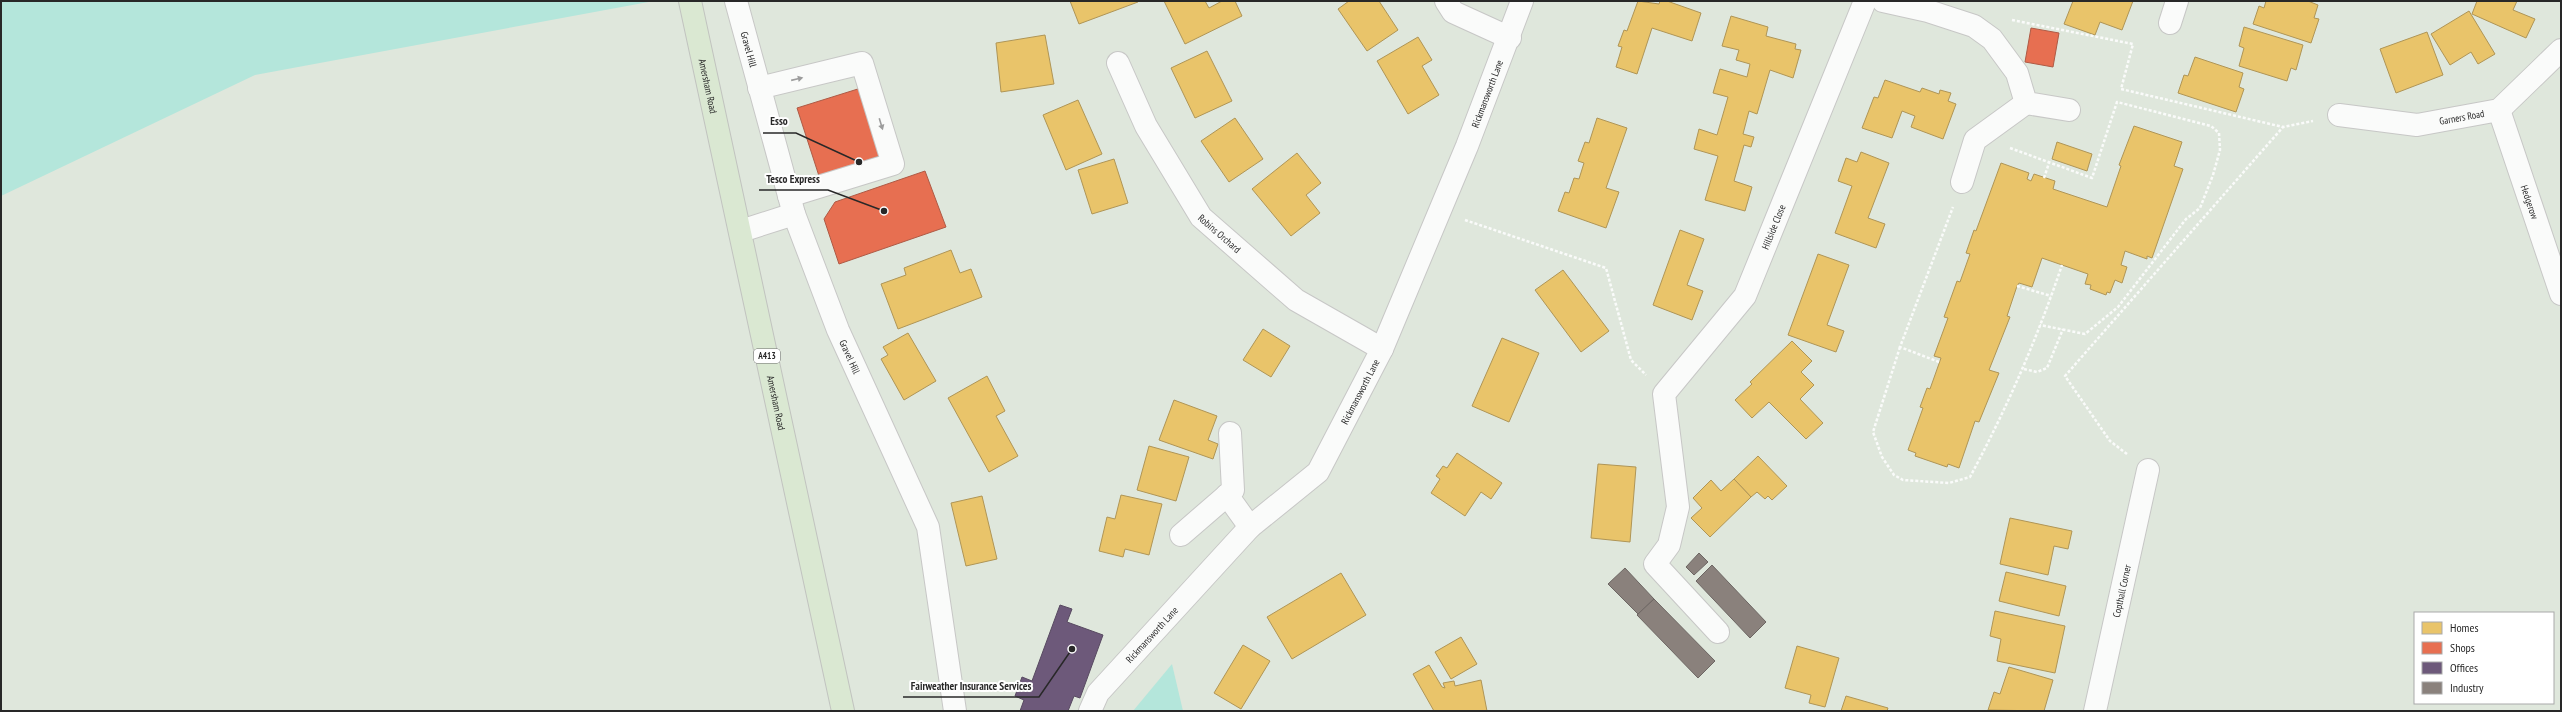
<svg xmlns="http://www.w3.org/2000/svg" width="2562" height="712" font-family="'PT Sans Narrow',sans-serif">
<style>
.green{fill:#b4e6db}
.homes{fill:#e9c46a;stroke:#af9556}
.shops{fill:#e76f51;stroke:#ae5a45}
.offices{fill:#6d597a;stroke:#584a61}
.industry{fill:#8a817c;stroke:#6d6663}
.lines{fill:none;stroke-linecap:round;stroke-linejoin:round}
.minor-casing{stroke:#c7c7c6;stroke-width:24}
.highway-casing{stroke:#c1c3bf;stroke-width:24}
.path{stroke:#fafbfa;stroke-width:2.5;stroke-dasharray:3 2;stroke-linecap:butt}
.minor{stroke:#fafbfa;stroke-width:22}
.highway{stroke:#dae8d2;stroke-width:22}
.oneway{fill:#9c9c9c}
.labels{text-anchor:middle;stroke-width:4;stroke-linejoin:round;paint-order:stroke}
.shield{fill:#fff;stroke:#686868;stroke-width:1}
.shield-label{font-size:9px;font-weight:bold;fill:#282828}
.street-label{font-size:10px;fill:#282828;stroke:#fff}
.leader{fill:none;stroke:#282828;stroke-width:1.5}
.callout-dot{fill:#282828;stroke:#fff;stroke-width:1.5}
.callout-label{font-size:11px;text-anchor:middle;font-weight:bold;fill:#282828;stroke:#fff;stroke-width:4;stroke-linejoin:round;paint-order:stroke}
</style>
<rect width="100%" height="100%" fill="#dfe7dc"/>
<g class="green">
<polygon points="1,1 654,1 255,75 1,196"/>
<polygon points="1172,664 1183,711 1133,711"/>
</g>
<g class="homes">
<polygon points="1070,1 1137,1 1138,2 1079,24"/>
<polygon points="1164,1 1205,1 1209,8 1222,1 1235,1 1242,16 1185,44"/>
<polygon points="1349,1 1379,1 1398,30 1367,51 1338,9"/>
<polygon points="1638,1 1659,4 1660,1 1667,1 1701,13 1692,41 1652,28 1637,74 1616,67 1622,47 1618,46 1624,30 1627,31"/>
<polygon points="2073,1 2133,1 2122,30 2100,22 2095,35 2064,24"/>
<polygon points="2266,1 2308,1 2318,5 2314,18 2319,19 2311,43 2253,24 2259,6 2264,8"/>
<polygon points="2477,1 2517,1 2513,10 2535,19 2526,38 2472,14"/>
<polygon points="2469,11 2495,54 2478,64 2471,52 2450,65 2431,34"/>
<polygon points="1731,16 1768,27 1766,36 1796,44 1795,49 1801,50 1793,78 1770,70 1757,114 1749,111 1743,134 1754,137 1751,147 1744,145 1734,181 1752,187 1745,211 1705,200 1718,156 1694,149 1699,129 1717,135 1728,97 1713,93 1720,69 1747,77 1750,64 1736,60 1739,50 1722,46"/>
<polygon points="2244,27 2303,45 2296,70 2291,68 2287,81 2239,66 2244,48 2239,46"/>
<polygon points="2427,32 2443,75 2396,93 2380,49"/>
<polygon points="1045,35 1054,84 1001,92 996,43"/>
<polygon points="1418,37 1432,60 1422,66 1439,95 1408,114 1377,61"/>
<polygon points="1207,51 1232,101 1195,118 1171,68"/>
<polygon points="2195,57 2243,73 2239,87 2244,89 2236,112 2178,93 2184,75 2188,76"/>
<polygon points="1885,80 1920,92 1922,88 1939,94 1940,90 1951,93 1948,101 1956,104 1943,139 1911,127 1915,116 1902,111 1892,138 1862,128 1874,97 1878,98"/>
<polygon points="1078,100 1102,154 1066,170 1043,115"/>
<polygon points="1235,118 1263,159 1229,182 1201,141"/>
<polygon points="1597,118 1627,128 1606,188 1619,192 1606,228 1558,211 1565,192 1569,193 1574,178 1579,179 1584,163 1578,161 1585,142 1589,143"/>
<polygon points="2134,126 2182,142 2174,166 2183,169 2152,258 2147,256 2147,259 2125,251 2121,265 2127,267 2122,283 2115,280 2110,293 2107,292 2106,295 2090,289 2091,285 2085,284 2088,274 2042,258 2032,287 2019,283 2017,286 2007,316 2010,317 1989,370 1999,373 1979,422 1975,421 1959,468 1948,464 1947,467 1915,456 1916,453 1908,450 1923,408 1920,407 1927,388 1930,389 1941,358 1934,356 1948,318 1944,317 1957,281 1960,282 1970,254 1966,253 1974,230 1976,231 2001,163 2029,173 2027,179 2031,181 2034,174 2055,181 2053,189 2107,207 2121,166 2119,165"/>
<polygon points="2057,142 2092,154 2087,171 2052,159"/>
<polygon points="1861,152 1889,163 1868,218 1885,224 1876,248 1835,233 1852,186 1838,181 1846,158 1857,162"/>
<polygon points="1297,153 1321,183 1306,195 1320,213 1291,236 1252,189"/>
<polygon points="1114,159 1128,203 1092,214 1078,170"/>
<polygon points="1680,230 1704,239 1687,285 1703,291 1692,320 1653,305"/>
<polygon points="951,250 960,273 971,269 982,297 898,329 881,284 906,275 904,268"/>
<polygon points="1818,254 1849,265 1827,325 1844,331 1836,352 1788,335"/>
<polygon points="1563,270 1609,331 1581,352 1535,290"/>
<polygon points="1263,329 1290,346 1271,377 1243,360"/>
<polygon points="908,333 936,381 904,400 881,359 888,355 883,347"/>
<polygon points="1502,338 1539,353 1509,422 1472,406"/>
<polygon points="1792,341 1812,361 1801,372 1814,385 1800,399 1823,423 1806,439 1769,402 1752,418 1735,400 1752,384 1750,382"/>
<polygon points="987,376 1005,411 996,416 1018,456 989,472 948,398"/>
<polygon points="1174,400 1217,416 1208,440 1218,444 1213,459 1159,440"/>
<polygon points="1149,446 1189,457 1176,501 1137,490"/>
<polygon points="1457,453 1502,483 1491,499 1481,492 1465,516 1431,493 1440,479 1436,476 1443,466 1447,468"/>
<polygon points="1758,456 1787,486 1772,500 1768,496 1765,499 1757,492 1751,497 1734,479"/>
<polygon points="1598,464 1636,467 1630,542 1591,538"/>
<polygon points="1734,479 1751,497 1710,537 1691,518 1702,508 1693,498 1711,480 1721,491"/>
<polygon points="1121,495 1162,504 1149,555 1125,549 1123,557 1099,551 1107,517 1115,519"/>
<polygon points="982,496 997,559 966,566 951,503"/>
<polygon points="2010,518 2072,531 2068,549 2054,546 2048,575 2000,564"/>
<polygon points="2006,572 2066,586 2059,616 1999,601"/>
<polygon points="1341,573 1366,615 1292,659 1267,617"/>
<polygon points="1995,611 2065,626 2055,673 1997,661 2001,639 1990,636"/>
<polygon points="1461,637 1477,664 1451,679 1435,652"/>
<polygon points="1243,645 1270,661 1241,709 1214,693"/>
<polygon points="1797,646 1839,658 1825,707 1809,703 1811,695 1785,688"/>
<polygon points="1429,665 1442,687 1445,688 1443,683 1454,681 1455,686 1481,680 1487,711 1434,711 1413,674"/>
<polygon points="2009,667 2053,680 2044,711 1988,710 1994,692 2000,694"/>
<polygon points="1846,696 1888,708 1887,711 1841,711"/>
</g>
<g class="shops">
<polygon points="2031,28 2059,33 2053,67 2025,62"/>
<polygon points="861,88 883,155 819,176 797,108"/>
<polygon points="925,171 946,227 839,264 824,219 835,202"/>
</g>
<polygon class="offices" points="1060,605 1072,609 1067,622 1103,635 1080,698 1074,696 1068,711 1020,711 1024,700 1015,696 1022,677 1032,681"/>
<g class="industry">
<polygon points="1699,553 1708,562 1694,575 1686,567"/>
<polygon points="1712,565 1766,622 1750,638 1696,581"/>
<polygon points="1625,568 1654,599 1638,614 1608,584"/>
<polygon points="1654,599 1715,661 1698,678 1637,615"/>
</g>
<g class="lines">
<defs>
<g id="minor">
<path id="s1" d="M736,1L794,214L838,330L928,527L955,711"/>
<polyline points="1446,1 1453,12 1510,38"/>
<polyline points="1883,1 1928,11 1974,26 1992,39 2017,73 2026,103 2069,110"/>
<polyline points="2170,23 2177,1"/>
<path id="s2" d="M1118,63L1146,126L1201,217L1296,300L1382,349"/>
<polyline points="759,88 862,63 893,164 789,196"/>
<path id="s3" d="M2499,110L2561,294"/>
<path id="s4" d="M2339,115L2417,125L2499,110L2561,50"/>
<polyline points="1962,182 1975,140 2026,103"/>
<polyline points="741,231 794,214"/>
<polyline points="1227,495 1250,527"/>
<polyline points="1181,535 1233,490 1230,433"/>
<path id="s5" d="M1718,632L1655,564L1669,545L1678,507L1664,394L1745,296L1865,1"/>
<path id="s6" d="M1090,711L1098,693L1250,527L1318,472L1382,349L1467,146L1522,1"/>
<path id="s7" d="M2095,711L2148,470"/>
</g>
<g id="highway">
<path id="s8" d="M690,1L843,711"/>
</g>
</defs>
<use href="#minor" class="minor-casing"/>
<use href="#highway" class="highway-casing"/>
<g class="path">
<polyline points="2012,20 2133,44 2121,89 2283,127"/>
<polyline points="2010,148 2092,178 2117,102 2211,126 2219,133 2220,150 2213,175 2200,208 2186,219 2118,307 2085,334 2040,325"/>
<polyline points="2044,178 2049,163"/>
<polyline points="1465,220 1606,268 1631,360 1646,375"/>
<polyline points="2017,286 2051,296"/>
<path d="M1900,347L1873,432L1882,457L1894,475L1903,480L1949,483L1970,477C2007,408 2037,339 2062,265"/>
<polyline points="1939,362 1900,347 1953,207"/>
<polyline points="2024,369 2037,372 2047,368 2063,329"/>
<polyline points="2127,454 2110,441 2065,376 2283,127 2313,121"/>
</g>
<use href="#minor" class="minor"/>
<use href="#highway" class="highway"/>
</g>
<defs><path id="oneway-solid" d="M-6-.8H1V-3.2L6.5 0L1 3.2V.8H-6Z"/></defs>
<g class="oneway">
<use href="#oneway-solid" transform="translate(797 79) rotate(-13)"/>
<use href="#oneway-solid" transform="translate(881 124) rotate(73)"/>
</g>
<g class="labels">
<rect class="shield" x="754" y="349" width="26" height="14" rx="3"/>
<g class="shield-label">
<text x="767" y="359">A413</text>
</g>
<g class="street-label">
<text dy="4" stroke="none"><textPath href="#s1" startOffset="50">Gravel Hill</textPath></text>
<text dy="4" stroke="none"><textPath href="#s8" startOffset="87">Amersham Road</textPath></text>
<text dy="4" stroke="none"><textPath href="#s6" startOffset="747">Rickmansworth Lane</textPath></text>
<text dy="4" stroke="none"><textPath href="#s4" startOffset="124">Garners Road</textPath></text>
<text dy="4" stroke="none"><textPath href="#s3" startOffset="97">Hedgerow</textPath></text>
<text dy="4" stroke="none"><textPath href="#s5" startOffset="471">Hillside Close</textPath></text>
<text dy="4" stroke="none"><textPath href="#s2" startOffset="200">Robins Orchard</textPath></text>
<text dy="4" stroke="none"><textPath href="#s1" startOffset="374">Gravel Hill</textPath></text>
<text dy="4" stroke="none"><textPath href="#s6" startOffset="423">Rickmansworth Lane</textPath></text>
<text dy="4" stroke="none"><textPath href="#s8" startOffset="411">Amersham Road</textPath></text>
<text dy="4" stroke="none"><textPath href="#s7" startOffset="123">Copthall Corner</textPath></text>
<text dy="4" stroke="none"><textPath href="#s6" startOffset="99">Rickmansworth Lane</textPath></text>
</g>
</g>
<path class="leader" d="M859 162L796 133H763M884 211L828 190H759M1072 649L1039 697H903"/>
<g class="callout-dot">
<circle cx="859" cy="162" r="4"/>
<circle cx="884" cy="211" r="4"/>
<circle cx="1072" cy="649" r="4"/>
</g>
<g class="callout-label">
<text x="779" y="125">Esso</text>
<text x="793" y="183">Tesco Express</text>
<text x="971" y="690">Fairweather Insurance Services</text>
</g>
<rect width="2562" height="712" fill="none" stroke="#282828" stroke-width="4"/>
<rect x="2414" y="612" width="140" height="92" fill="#ffffff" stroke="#a9a9a9"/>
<rect x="2422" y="622" width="20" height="12" fill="#e9c46a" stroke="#a9a9a9"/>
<text x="2450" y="632" font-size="12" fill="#282828">Homes</text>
<rect x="2422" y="642" width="20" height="12" fill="#e76f51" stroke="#a9a9a9"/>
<text x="2450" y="652" font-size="12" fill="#282828">Shops</text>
<rect x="2422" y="662" width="20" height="12" fill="#6d597a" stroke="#a9a9a9"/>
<text x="2450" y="672" font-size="12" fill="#282828">Offices</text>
<rect x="2422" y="682" width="20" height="12" fill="#8a817c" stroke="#a9a9a9"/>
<text x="2450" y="692" font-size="12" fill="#282828">Industry</text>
</svg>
